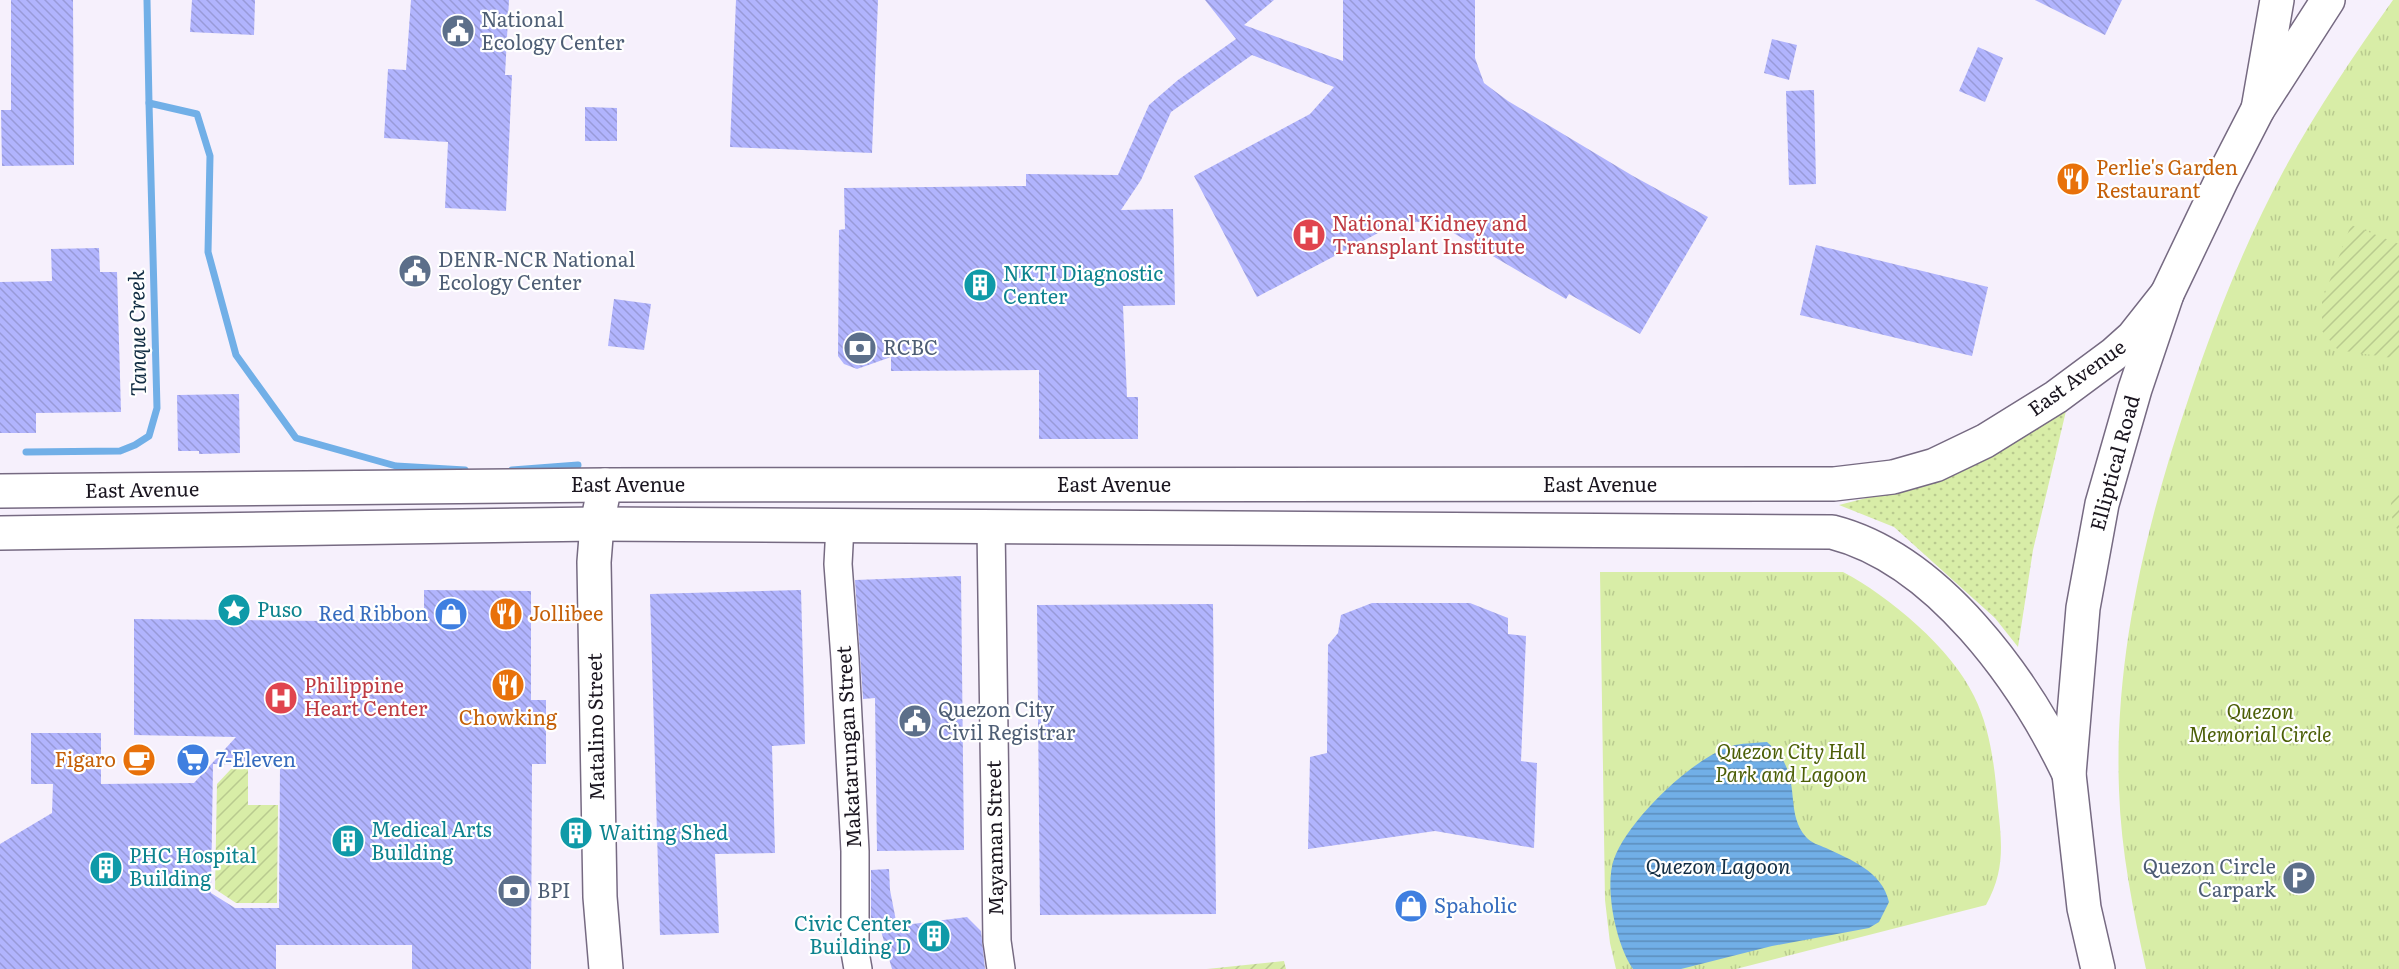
<svg xmlns="http://www.w3.org/2000/svg" width="2399" height="969" font-family="Literata,serif">
<style>
.grass{fill:url(#grass-dots)}
.park{fill:url(#park-tufts)}
.garden{fill:url(#garden-furrows)}
.water{fill:url(#water-rules)}
.lines{fill:none;stroke-linecap:round;stroke-linejoin:round}
.stream{stroke:#71afe7;stroke-width:7}
.building{fill:url(#building-back-hatch);fill-rule:evenodd}
.street-casing{stroke:#766a82;stroke-width:30}
.secondary-casing{stroke:#766a82;stroke-width:36}
.primary-casing{stroke:#766a82;stroke-width:36}
.street{stroke:#fff;stroke-width:27}
.secondary{stroke:#fff;stroke-width:33}
.primary{stroke:#fff;stroke-width:33}
.labels{text-anchor:middle;stroke-width:4.5;stroke-linejoin:round;paint-order:stroke}
.service-label{font-size:20px;fill:#4e5e75;stroke:#fff;text-anchor:start}
.food-label{font-size:20px;fill:#c56008;stroke:#fff;text-anchor:start}
.health-label{font-size:20px;fill:#be3a42;stroke:#fff;text-anchor:start}
.culture-label{font-size:20px;fill:#0d838f;stroke:#fff;text-anchor:start}
.street-label{font-size:20px;fill:#1a151f;stroke:#fff}
.shop-label{font-size:20px;fill:#366cbe;stroke:#fff;text-anchor:start}
.park-label{font-size:20px;font-style:italic;fill:#4c5f07;stroke:#fff}
.water-label{font-size:21px;font-style:italic;fill:#122d44;stroke:#fff}
</style>
<defs>
<pattern id="grass-dots" width="8" height="8" patternUnits="userSpaceOnUse" patternTransform="scale(1.5)"><rect width="8" height="8" fill="#d8eda7"/><path d="M2 2h.1M6 6h.1" fill="none" stroke="#b9ca8f" stroke-width="1.8" stroke-linecap="round"/></pattern>
<pattern id="park-tufts" width="24" height="20" patternUnits="userSpaceOnUse" patternTransform="scale(1.5)"><rect width="24" height="20" fill="#d8eda7"/><path d="M3 7l-1-3M5 7V3M7 7l1-3M15 17l-1-3M17 17v-4M19 17l1-3" fill="none" stroke="#b9ca8f"/></pattern>
<pattern id="garden-furrows" width="10" height="10" patternUnits="userSpaceOnUse" patternTransform="scale(1.5)"><rect width="10" height="10" fill="#d8eda7"/><path d="M-1 1l2-2M0 10L10 0M9 11l2-2" fill="none" stroke="#b9ca8f"/></pattern>
<pattern id="water-rules" width="6" height="5" patternUnits="userSpaceOnUse" patternTransform="scale(1.5)"><rect width="6" height="5" fill="#71afe7"/><path d="M0 2.5h6" fill="none" stroke="#5c8dbb"/></pattern>
<pattern id="building-back-hatch" width="6" height="6" patternUnits="userSpaceOnUse" patternTransform="scale(1.5)"><rect width="6" height="6" fill="#b1b4fd"/><path d="M-1 5l2 2M0 0l6 6M5-1l2 2" fill="none" stroke="#989ad8"/></pattern>
</defs>
<rect width="100%" height="100%" fill="#f6f0fc"/>
<polygon class="grass" points="2066,411 2033,550 2018,647 1995,618 1894,527 1839,505 1925,483 1978,463"/>
<g class="park">
<path d="M2393,0H2399V969H2146C2133,910 2121,851 2119,790C2114,655 2147,521 2190,394C2216,317 2245,242 2284,170C2316,111 2354,55 2393,0Z"/>
<path d="M1600,572H1843C1889,596 1952,649 1974,696C1991,730 1995,770 1998,807C2002,844 2005,871 1986,905L1736,969H1616L1610,943L1605,900Z"/>
</g>
<g class="garden">
<polygon points="2351,225 2399,244 2399,359 2338,350 2322,331 2322,301"/>
<path d="M2399,487V532C2389,517 2387,501 2399,487Z"/>
<polygon points="232,768 248,768 248,805 278,805 277,903 236,903 215,889 217,784"/>
<polygon points="1284,961 1286,969 1207,969"/>
</g>
<path class="water" d="M1767,742C1806,774 1782,809 1806,837C1811,843 1819,845 1826,848C1851,860 1882,871 1889,902L1879,922L1869,928L1772,946L1681,969H1633C1616,945 1604,887 1614,859C1628,820 1695,755 1735,745C1746,743 1757,743 1767,742Z"/>
<g class="lines">
<g class="stream">
<polyline points="147,0 149,103"/>
<polyline points="26,452 120,451 135,445 149,436 157,408 149,103 197,114 210,156 208,252 236,355 296,438 396,466 465,470"/>
<polyline points="512,470 578,465"/>
</g>
</g>
<g class="building">
<polygon points="11,0 73,0 74,165 2,166 1,110 11,110"/>
<polygon points="192,0 255,0 254,35 190,32"/>
<polygon points="411,0 509,0 505,75 512,75 506,211 445,208 448,142 384,138 388,69 406,70"/>
<polygon points="736,0 878,0 872,153 730,147"/>
<polygon points="1205,0 1274,0 1244,25 1343,61 1343,0 1475,0 1475,58 1484,83 1508,101 1633,176 1708,217 1640,334 1569,294 1566,299 1433,221 1397,223 1257,297 1194,176 1310,114 1334,87 1252,55 1171,112 1141,180 1121,210 1173,209 1175,305 1123,306 1127,397 1138,397 1138,439 1039,439 1039,370 891,371 891,357 857,369 844,364 838,356 839,230 845,229 844,188 1026,186 1026,174 1118,175 1149,105 1178,80 1236,39"/>
<polygon points="2035,0 2122,0 2105,35"/>
<polygon points="1772,39 1797,45 1789,80 1764,73"/>
<polygon points="1978,47 2003,58 1985,102 1959,91"/>
<polygon points="1814,90 1816,184 1789,185 1786,91"/>
<polygon points="585,107 617,108 617,141 585,141"/>
<polygon points="1816,245 1988,287 1972,356 1800,315"/>
<polygon points="99,248 100,272 117,272 121,412 36,413 36,433 0,433 0,282 52,281 51,249"/>
<polygon points="614,299 651,304 644,350 608,346"/>
<polygon points="239,394 240,453 199,454 199,451 178,451 177,395"/>
<polygon points="961,576 964,850 877,851 875,698 863,699 855,580"/>
<path d="M424,590L531,591V700H546V764H532L531,969H412V945H276V969H0V844L52,813L53,784H31V733H101V784L194,783L236,737L134,735V619L424,622ZM213,764L280,765L279,908H235L211,893Z"/>
<polygon points="801,590 805,744 772,746 775,853 715,854 719,933 660,935 650,594"/>
<polygon points="1372,603 1470,603 1508,618 1508,634 1526,636 1521,761 1537,763 1534,848 1435,831 1308,849 1310,757 1327,753 1328,645 1338,633 1341,615"/>
<polygon points="1213,604 1216,914 1040,915 1037,605"/>
<polygon points="889,869 890,890 897,926 967,917 981,931 985,969 892,969 879,924 872,925 871,920 871,870"/>
</g>
<g class="lines">
<defs>
<g id="street">
<polyline points="840,526 838,564 845,659 855,851 855,952 858,969"/>
<polyline points="991,527 997,941 1001,969"/>
</g>
<g id="secondary">
<polyline points="2258,109 2277,0"/>
<polyline points="605,485 597,524 594,562 600,897 606,969"/>
</g>
<g id="primary">
<polyline points="0,491 605,485 1834,484 1893,477 1935,465 1985,441 2056,397 2114,354 2133,337 2167,294"/>
<path d="M0,533L597,524L1832,532C1938,559 2024,680 2069,774"/>
<polyline points="2098,969 2084,908 2069,774 2083,608 2102,504 2135,389 2167,294 2222,179 2258,109 2328,0"/>
</g>
</defs>
<use href="#street" class="street-casing"/>
<use href="#secondary" class="secondary-casing"/>
<use href="#primary" class="primary-casing"/>
<use href="#street" class="street"/>
<use href="#secondary" class="secondary"/>
<use href="#primary" class="primary"/>
</g>
<defs>
<symbol id="civic-disc" viewBox="-11 -11 22 22"><circle r="9.5" fill="#5c6f8a" stroke="#fff"/><path d="M-.6-6.5H3V-4.5H.6V-3L4-1V1h2V6H-6V1h2V-1L-.6-3ZM-1.2 2.5V6h2.4V2.5Z" fill="#fff"/></symbol>
<symbol id="restaurant-disc" viewBox="-11 -11 22 22"><circle r="9.5" fill="#e8710a" stroke="#fff"/><path d="M-5-6h1v4h1v-4h1v4h1v-4h1v5L-1.5 .5V6h-2V.5L-5-1ZM5-6V6H3V1.5H1.5Q1.5-4 5-6Z" fill="#fff"/></symbol>
<symbol id="hospital-disc" viewBox="-11 -11 22 22"><circle r="9.5" fill="#e0444e" stroke="#fff"/><path d="M-5-5h3v3.5h4V-5h3V5h-3V1.5h-4V5h-3Z" fill="#fff"/></symbol>
<symbol id="building-disc" viewBox="-11 -11 22 22"><circle r="9.5" fill="#0f9aa8" stroke="#fff"/><path d="M-4-6H4V6H1V3H-1V6H-4ZM-2.5-4.3h1.7v1.8h-1.7ZM.8-4.3h1.7v1.8H.8ZM-2.5-1h1.7V.8h-1.7ZM.8-1h1.7V.8H.8Z" fill="#fff"/></symbol>
<symbol id="bank-disc" viewBox="-11 -11 22 22"><circle r="9.5" fill="#5c6f8a" stroke="#fff"/><path d="M-6-4H6V4H-6ZM0-2.3a2.3 2.3 0 1 0 0 4.6a2.3 2.3 0 1 0 0-4.6Z" fill="#fff"/></symbol>
<symbol id="sight-disc" viewBox="-11 -11 22 22"><circle r="9.5" fill="#0f9aa8" stroke="#fff"/><path d="M0-6L1.8-2.2L6-1.7L2.9 1.2L3.7 5.4L0 3.3L-3.7 5.4L-2.9 1.2L-6-1.7L-1.8-2.2Z" fill="#fff"/></symbol>
<symbol id="shop-disc" viewBox="-11 -11 22 22"><circle r="9.5" fill="#3f7fe0" stroke="#fff"/><path d="M-5-2.5h2.3a2.7 3.5 0 0 1 5.4 0H5L5.5 6h-11ZM-1.5-2.5h3a1.5 2.3 0 0 0-3 0Z" fill="#fff"/></symbol>
<symbol id="cafe-disc" viewBox="-11 -11 22 22"><circle r="9.5" fill="#e8710a" stroke="#fff"/><path d="M-5.5-4.5H6V0H3Q3 3.5 0 3.5H-2.5Q-5.5 3.5-5.5 0ZM3-3.2v2h1.7v-2ZM-6 4.5H4V6H-6Z" fill="#fff"/></symbol>
<symbol id="supermarket-disc" viewBox="-11 -11 22 22"><circle r="9.5" fill="#3f7fe0" stroke="#fff"/><path d="M-6-5.5h2.5l.6 2H6L4.5 2H-2.5L-4.4-4H-6ZM-1.5 3.2a1.3 1.3 0 1 0 .1 0ZM3 3.2a1.3 1.3 0 1 0 .1 0Z" fill="#fff"/></symbol>
<symbol id="parking-disc" viewBox="-11 -11 22 22"><circle r="9.5" fill="#5c6f8a" stroke="#fff"/><path d="M-3.5-5.5H1a3.5 3.5 0 0 1 0 7H-1V5.5H-3.5ZM-1-3.4V-.6H.8a1.4 1.4 0 0 0 0-2.8Z" fill="#fff"/></symbol>
</defs>
<g fill-rule="evenodd">
<use href="#civic-disc" x="439" y="12" width="38" height="38"/>
<use href="#restaurant-disc" x="2054" y="160" width="38" height="38"/>
<use href="#hospital-disc" x="1290" y="216" width="38" height="38"/>
<use href="#civic-disc" x="396" y="252" width="38" height="38"/>
<use href="#building-disc" x="961" y="266" width="38" height="38"/>
<use href="#bank-disc" x="841" y="329" width="38" height="38"/>
<use href="#sight-disc" x="215" y="591" width="38" height="38"/>
<use href="#shop-disc" x="432" y="595" width="38" height="38"/>
<use href="#restaurant-disc" x="487" y="595" width="38" height="38"/>
<use href="#restaurant-disc" x="489" y="666" width="38" height="38"/>
<use href="#hospital-disc" x="262" y="679" width="38" height="38"/>
<use href="#civic-disc" x="896" y="702" width="38" height="38"/>
<use href="#cafe-disc" x="120" y="741" width="38" height="38"/>
<use href="#supermarket-disc" x="174" y="741" width="38" height="38"/>
<use href="#building-disc" x="557" y="814" width="38" height="38"/>
<use href="#building-disc" x="329" y="822" width="38" height="38"/>
<use href="#building-disc" x="87" y="849" width="38" height="38"/>
<use href="#parking-disc" x="2280" y="859" width="38" height="38"/>
<use href="#bank-disc" x="495" y="872" width="38" height="38"/>
<use href="#shop-disc" x="1392" y="887" width="38" height="38"/>
<use href="#building-disc" x="915" y="917" width="38" height="38"/>
</g>
<g class="labels">
<g class="service-label">
<text x="481" y="27">National<tspan x="481" dy="23">Ecology Center</tspan></text>
<text x="438" y="267">DENR-NCR National<tspan x="438" dy="23">Ecology Center</tspan></text>
<text x="883" y="355">RCBC</text>
<text x="938" y="717">Quezon City<tspan x="938" dy="23">Civil Registrar</tspan></text>
<text x="2276" y="874" text-anchor="end">Quezon Circle<tspan x="2276" dy="23">Carpark</tspan></text>
<text x="537" y="898">BPI</text>
</g>
<g class="food-label">
<text x="2096" y="175">Perlie's Garden<tspan x="2096" dy="23">Restaurant</tspan></text>
<text x="529" y="621">Jollibee</text>
<text x="508" y="725" text-anchor="middle">Chowking</text>
<text x="116" y="767" text-anchor="end">Figaro</text>
</g>
<g class="health-label">
<text x="1332" y="231">National Kidney and<tspan x="1332" dy="23">Transplant Institute</tspan></text>
<text x="304" y="693">Philippine<tspan x="304" dy="23">Heart Center</tspan></text>
</g>
<g class="culture-label">
<text x="1003" y="281">NKTI Diagnostic<tspan x="1003" dy="23">Center</tspan></text>
<text x="257" y="617">Puso</text>
<text x="371" y="837">Medical Arts<tspan x="371" dy="23">Building</tspan></text>
<text x="599" y="840">Waiting Shed</text>
<text x="129" y="863">PHC Hospital<tspan x="129" dy="23">Building</tspan></text>
<text x="911" y="931" text-anchor="end">Civic Center<tspan x="911" dy="23">Building D</tspan></text>
</g>
<g class="street-label">
<text transform="translate(2077 378) rotate(-36)" y="7">East Avenue</text>
<text transform="translate(2115 463) rotate(-75)" y="7">Elliptical Road</text>
<text x="628" y="492">East Avenue</text>
<text x="1114" y="492">East Avenue</text>
<text x="1600" y="492">East Avenue</text>
<text transform="translate(142 490) rotate(-1)" y="7">East Avenue</text>
<text transform="translate(596 727) rotate(-91)" y="7">Matalino Street</text>
<text transform="translate(849 747) rotate(-93)" y="7">Makatarungan Street</text>
<text transform="translate(995 838) rotate(-91)" y="7">Mayaman Street</text>
</g>
<g class="shop-label">
<text x="428" y="621" text-anchor="end">Red Ribbon</text>
<text x="216" y="767">7-Eleven</text>
<text x="1434" y="913">Spaholic</text>
</g>
<g class="park-label">
<text x="2260" y="719">Quezon<tspan x="2260" dy="23">Memorial Circle</tspan></text>
<text x="1791" y="759">Quezon City Hall<tspan x="1791" dy="23">Park and Lagoon</tspan></text>
</g>
<g class="water-label">
<text transform="translate(138 333) rotate(-91)" y="7">Tanque Creek</text>
<text x="1718" y="874">Quezon Lagoon</text>
</g>
</g>
</svg>
